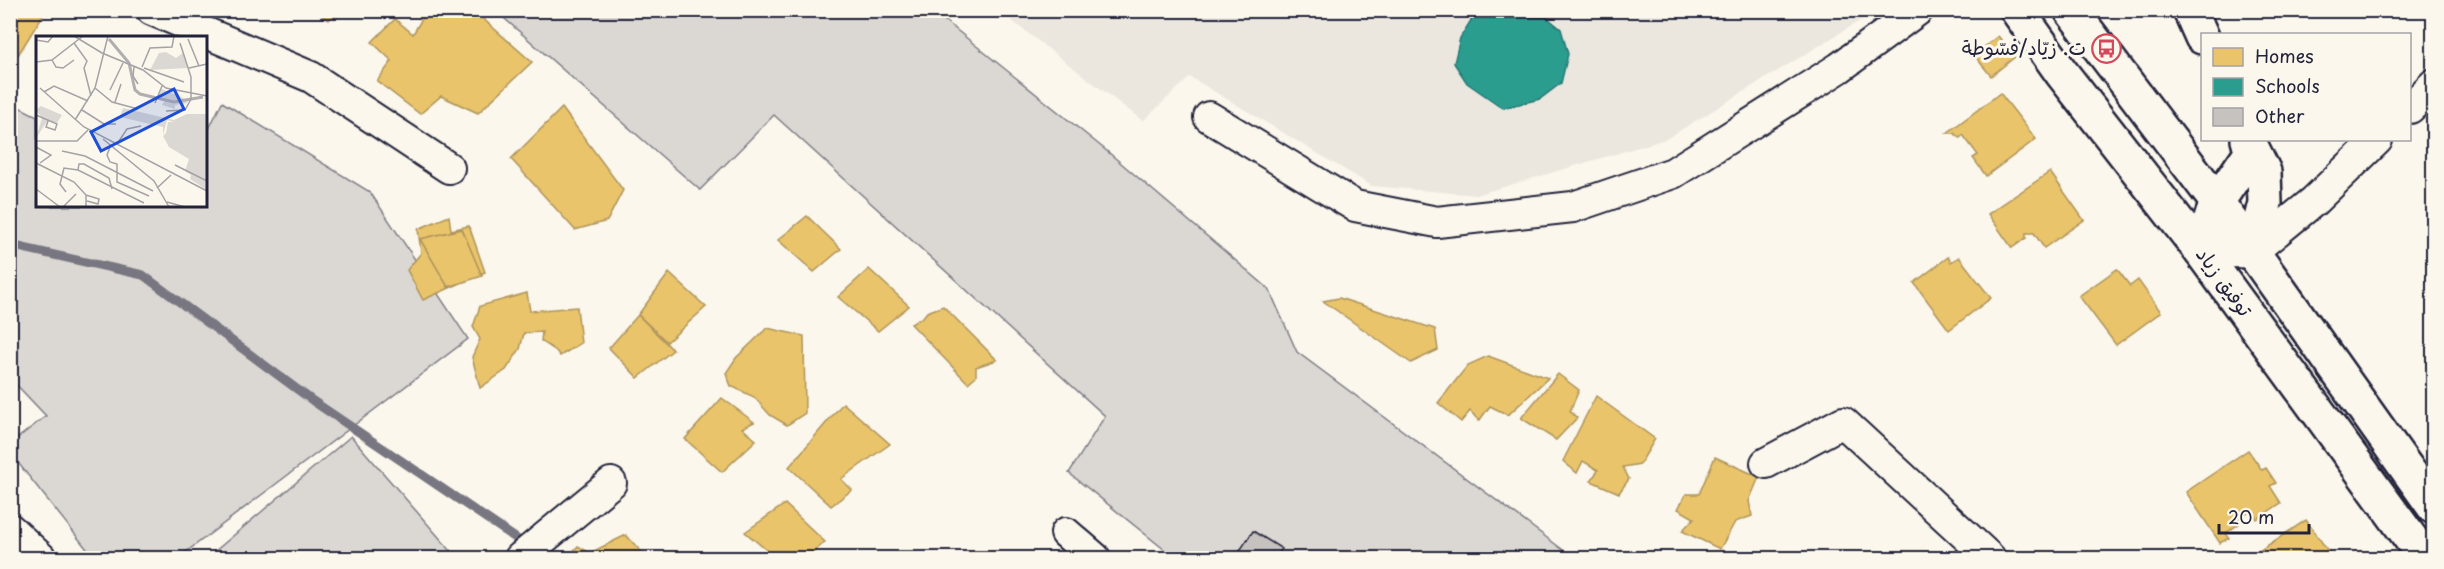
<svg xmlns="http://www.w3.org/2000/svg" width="2444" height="569" font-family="'Playpen Sans','Playpen Sans Arabic',sans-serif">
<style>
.built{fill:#ebe7df}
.green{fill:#dbd8d3;stroke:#7e7d87;stroke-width:1.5}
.homes{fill:#e9c46a;stroke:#ad935c;stroke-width:1.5}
.schools{fill:#2a9d8f;stroke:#287876;stroke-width:1.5}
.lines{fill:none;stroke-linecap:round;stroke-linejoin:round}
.stream{stroke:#787681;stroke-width:9}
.building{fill:#c6c2c0;stroke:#22223b;stroke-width:1.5}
.minor-casing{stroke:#22223b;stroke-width:34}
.tertiary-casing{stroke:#22223b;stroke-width:38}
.secondary-casing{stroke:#22223b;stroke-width:38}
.minor{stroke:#fbf7ec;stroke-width:30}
.tertiary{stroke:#fbf7ec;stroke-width:33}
.secondary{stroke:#fbf7ec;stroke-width:33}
.labels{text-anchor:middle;stroke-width:6;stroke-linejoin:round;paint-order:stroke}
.poi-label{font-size:20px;fill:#22223b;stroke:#fbf7ec;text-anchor:end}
.street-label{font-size:20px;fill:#22223b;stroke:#fbf7ec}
.inset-river{fill:none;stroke:#b1aeb0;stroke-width:3}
.inset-road{fill:none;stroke:#a4a2a5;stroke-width:1.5}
.view{fill:#1d4ed8;fill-opacity:0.15;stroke:#1d4ed8;stroke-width:3}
.inset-edge{fill:none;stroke:#22223b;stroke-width:3}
</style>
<rect width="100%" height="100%" fill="#fbf7ec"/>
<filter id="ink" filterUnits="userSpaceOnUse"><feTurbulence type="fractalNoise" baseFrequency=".0167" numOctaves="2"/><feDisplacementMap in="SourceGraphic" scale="12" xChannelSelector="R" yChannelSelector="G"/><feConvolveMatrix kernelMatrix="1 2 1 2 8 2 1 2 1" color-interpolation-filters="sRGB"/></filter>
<g filter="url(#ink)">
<polygon class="built" points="999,11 1876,11 1666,139 1476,195 1372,186 1190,77 1143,121"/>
<g class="green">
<polygon points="496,11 933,11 1108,152 1269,289 1297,352 1574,558 1175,558 1069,473 1105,416 774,115 700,190"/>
<polygon points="222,102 370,192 468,339 178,558 94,558 11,454 10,444 46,416 11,379 11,103 37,116 38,206 206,206 206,135"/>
<polygon points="351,436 457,558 207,558"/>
</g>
<g class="homes">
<polygon points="10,10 46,10 18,55 10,52"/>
<polygon points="313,10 337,10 329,20"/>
<polygon points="427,10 441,10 450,14 454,10 473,10 532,62 478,113 441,96 420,114 377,81 392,61 372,42 395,19 413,34"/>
<polygon points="1998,36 2015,57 1991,76 1974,55"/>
<polygon points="2000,93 2036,139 1986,176 1973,158 1978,155 1963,135 1960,138 1954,133 1947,133"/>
<polygon points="562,108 623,190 607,221 575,230 511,159"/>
<polygon points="2050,172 2084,220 2044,248 2034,233 2026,233 2026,238 2012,248 1988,214"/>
<polygon points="449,216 451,230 469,226 485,272 423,300 407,270 421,253 418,229"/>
<polygon points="807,216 841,249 814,272 778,240"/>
<polygon points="462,229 482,276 448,287 420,239"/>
<polygon points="1948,257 1951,262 1959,257 1991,298 1949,330 1914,283"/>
<polygon points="869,269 909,306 878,331 838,297"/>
<polygon points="2117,269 2130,286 2138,280 2161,312 2116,345 2079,296"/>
<polygon points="669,273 706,307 667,342 638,315"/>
<polygon points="527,293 530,311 577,307 581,343 560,356 556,351 541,341 542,332 524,333 520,349 506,370 480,388 472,357 480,339 473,327 480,306"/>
<polygon points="1339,298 1435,329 1438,350 1411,363 1323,301"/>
<polygon points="943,306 997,360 976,367 976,376 968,383 911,324 923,317 927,312"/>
<polygon points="638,315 673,350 638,378 609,348"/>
<polygon points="767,328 804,336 805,413 787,425 770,415 754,397 731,386 726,373 736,358"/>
<polygon points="1488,356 1548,378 1508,415 1490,406 1479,421 1470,411 1461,422 1438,403 1468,365"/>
<polygon points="1558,374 1579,390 1570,411 1577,418 1556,440 1521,418"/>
<polygon points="1596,396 1655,439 1640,464 1623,467 1629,479 1619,493 1591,481 1598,470 1583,461 1577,473 1563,461"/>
<polygon points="722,398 754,422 742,428 756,440 722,472 685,439"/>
<polygon points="843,403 890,444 841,479 852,490 831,506 789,467"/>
<polygon points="2248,450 2262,470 2266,468 2276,483 2270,486 2281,503 2257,519 2251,510 2237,520 2239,524 2226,533 2229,538 2220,543 2186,492"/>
<polygon points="1715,457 1759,477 1749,501 1752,516 1735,522 1720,549 1682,531 1694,518 1678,509 1686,494 1699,494"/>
<polygon points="785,504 825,542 807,558 764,558 770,553 745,532"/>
<polygon points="2306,520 2333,558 2255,558 2253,555"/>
<polygon points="626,535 647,558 568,557 578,546 590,553"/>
</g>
<g class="schools">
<polygon points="1078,10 1099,10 1094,17"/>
<polygon points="1483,10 1538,10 1561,29 1568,54 1561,83 1540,99 1503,108 1467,83 1454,63 1460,38 1473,17"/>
</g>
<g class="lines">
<polyline class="stream" points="10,245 143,275 313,401 545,558"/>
</g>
<polygon class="building" points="1253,531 1282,549 1275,558 1235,558"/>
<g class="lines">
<defs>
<g id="minor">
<polyline points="152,10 311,77 449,168"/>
<polyline points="2410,108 2434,84"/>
<polyline points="1209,117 1355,206 1437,222 1573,207 1673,173 1839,68 1918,10"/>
<polyline points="2253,251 2314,201 2377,140"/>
<polyline points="1766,463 1843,422 1990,558"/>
<polyline points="10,529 41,558"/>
<polyline points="1066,533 1095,558"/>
<polyline points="520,558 611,483"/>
</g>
<g id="tertiary">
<polyline points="2190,10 2202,37"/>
<polyline points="2248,140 2264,172 2265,203 2253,251 2200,250 2217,202 2252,151"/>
</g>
<g id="secondary">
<polyline points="2017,10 2061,72 2200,250 2425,558"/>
<polyline points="2071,10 2217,202 2434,507"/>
</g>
</defs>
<use href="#minor" class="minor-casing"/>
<use href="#tertiary" class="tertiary-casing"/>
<use href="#secondary" class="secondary-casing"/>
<use href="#minor" class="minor"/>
<use href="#tertiary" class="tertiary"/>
<use href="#secondary" class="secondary"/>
</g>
</g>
<defs>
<symbol id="bus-ring" viewBox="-11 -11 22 22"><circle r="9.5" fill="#fbf7ec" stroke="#d1495b" stroke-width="1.5"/><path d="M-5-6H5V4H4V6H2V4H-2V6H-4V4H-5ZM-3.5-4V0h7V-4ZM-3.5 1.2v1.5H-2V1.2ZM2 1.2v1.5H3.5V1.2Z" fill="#d1495b"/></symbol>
</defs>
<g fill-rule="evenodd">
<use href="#bus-ring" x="2090" y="32" width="33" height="33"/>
</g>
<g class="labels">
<g class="poi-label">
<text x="2086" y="55">ت. زيّاد/فسّوطة</text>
</g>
<g class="street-label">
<text transform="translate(2224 282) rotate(54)" y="7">توفيق زياد</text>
</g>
</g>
<g transform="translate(36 36)">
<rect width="171" height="171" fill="#fbf7ec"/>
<path d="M130,16L140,22L147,17L152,32L114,34L123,17ZM126,53L152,64L151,67L139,69V73L126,69L129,64L122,61ZM5,70L26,79L21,87L12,84L0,102L6,82L0,74ZM87,72L138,84L151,78H171V154L154,143L155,139L149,135L153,123L133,111L127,100L130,97L132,86H138L131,84L127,99V91L84,81Z" fill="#dbd8d3"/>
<path class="inset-river" d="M73,3L93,27L99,54L104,58L138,66L167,61"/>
<path class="inset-road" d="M38,0L66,17L107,34L130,52L171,60M152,3L163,30M0,4L12,6L17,0M38,7L51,25L48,32L55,60M16,24L20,31L27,32L38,24M0,26L16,24L47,0M98,31L97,40L102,48M106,31L114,12L136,11L138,0M108,32L148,46M153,32L171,28M4,52L48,91L171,155M59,52L76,66L102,73M74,54L87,27M8,56L18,50L52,65M79,66L85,48M119,67L126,50M46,74L68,88H80M130,75L149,74L155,63V41L144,7M0,79L21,88L19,94L10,91L12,85M39,84L59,52L72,0M67,103L118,145L133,171M0,105H41L52,94M81,108L91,93L105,90M0,111L15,119L4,127M74,111L71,119L74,126L81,128V146L113,160M26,115L49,120L117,155M0,127L38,146L50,159V171M139,129L171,145M42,134L43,128H48L73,142L76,153M121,152L135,139M0,153L24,171M30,156L24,148L28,132L42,134L108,167M50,159L63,163L62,168L51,165M131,166L149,171M27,171L40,158"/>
<path class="view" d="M138,53L148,73L65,115L55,96Z"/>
<rect width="171" height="171" class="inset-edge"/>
</g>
<rect width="2444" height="569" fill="none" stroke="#fbf7ec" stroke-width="36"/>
<rect x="18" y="18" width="2408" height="533" fill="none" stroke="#22223b" stroke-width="2" filter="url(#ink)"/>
<rect x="2201" y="33" width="210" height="108" fill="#fbf7ec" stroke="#a4a2a5" stroke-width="1.5"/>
<rect x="2213" y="48" width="30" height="18" fill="#e9c46a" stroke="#a4a2a5" stroke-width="1.5"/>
<text x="2255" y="63" font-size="18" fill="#22223b">Homes</text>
<rect x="2213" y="78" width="30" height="18" fill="#2a9d8f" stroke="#a4a2a5" stroke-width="1.5"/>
<text x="2255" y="93" font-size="18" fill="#22223b">Schools</text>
<rect x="2213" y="108" width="30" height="18" fill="#c6c2c0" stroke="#a4a2a5" stroke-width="1.5"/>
<text x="2255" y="123" font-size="18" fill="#22223b">Other</text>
<path d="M2219 524v9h90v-9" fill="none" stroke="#22223b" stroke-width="3"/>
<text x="2228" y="524" font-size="18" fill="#22223b" stroke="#fbf7ec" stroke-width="4.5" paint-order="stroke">20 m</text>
</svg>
